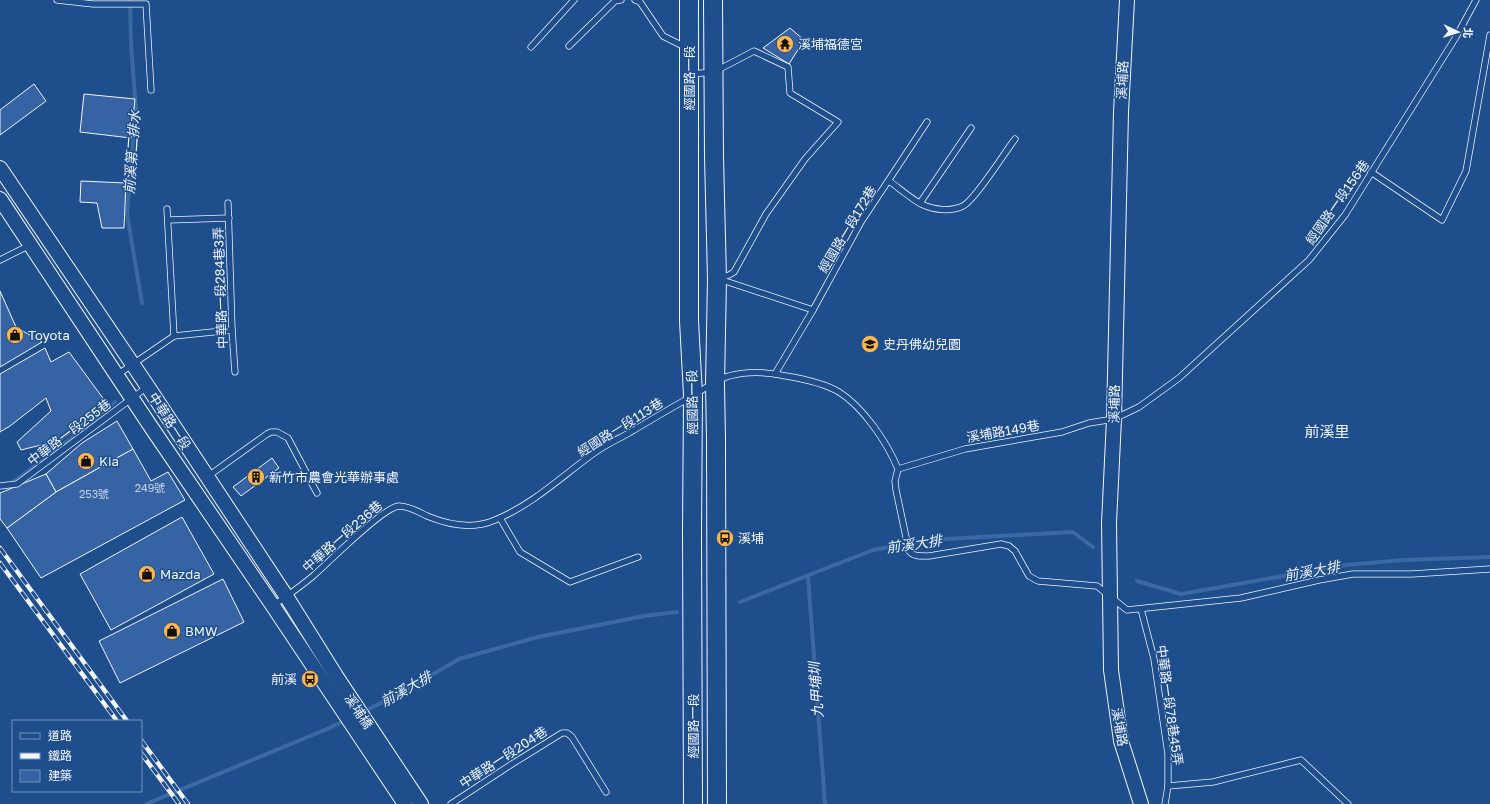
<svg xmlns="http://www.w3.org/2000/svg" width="1490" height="804" font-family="'Golos Text','Noto Sans TC',sans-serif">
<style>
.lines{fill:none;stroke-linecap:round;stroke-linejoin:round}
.stream{stroke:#3b69a3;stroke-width:4}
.building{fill:#3563a3;stroke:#f2f6ff}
.service-casing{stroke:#f2f6ff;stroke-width:7}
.tertiary-casing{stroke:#f2f6ff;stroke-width:16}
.primary-casing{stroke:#f2f6ff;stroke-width:20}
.service{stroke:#1f4e8c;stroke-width:5.5}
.tertiary{stroke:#1f4e8c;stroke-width:14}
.primary{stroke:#1f4e8c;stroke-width:18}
.rail-casing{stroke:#f2f6ff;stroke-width:4.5}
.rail{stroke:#1f4e8c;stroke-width:3;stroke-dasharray:9;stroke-linecap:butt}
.labels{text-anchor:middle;stroke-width:3;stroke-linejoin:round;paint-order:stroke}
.number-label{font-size:11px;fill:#c3d1e8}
.poi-label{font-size:13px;fill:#f2f6ff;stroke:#1f4e8c;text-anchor:start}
.street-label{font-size:13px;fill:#f2f6ff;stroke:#1f4e8c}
.water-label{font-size:14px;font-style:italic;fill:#f2f6ff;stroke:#1f4e8c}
.quarter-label{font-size:15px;fill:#f2f6ff;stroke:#1f4e8c}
</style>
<rect width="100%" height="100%" fill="#1f4e8c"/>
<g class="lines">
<g class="stream">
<polyline points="130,0 131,44 136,110 127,214 142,303"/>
<polyline points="13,482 44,460 115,402"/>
<polyline points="808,576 825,804"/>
<polyline points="1137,581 1181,594 1346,565 1404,560 1490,557"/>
<polyline points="740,602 873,550 927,540 1073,532 1093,547"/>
<polyline points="363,712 399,694 459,659 538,637 644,616 677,612"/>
<polyline points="146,804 327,729 346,720"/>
</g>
</g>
<g class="building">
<polygon points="790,28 804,40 789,64 763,48"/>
<polygon points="34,84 46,101 0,135 0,110"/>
<polygon points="84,94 135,99 131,138 80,132"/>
<polygon points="81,181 126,183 124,228 102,228 97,203 80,202"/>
<polygon points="0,291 16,327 42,342 0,367"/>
<polygon points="45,348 51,362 69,352 108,405 61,440 21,450 17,442 51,411 46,398 10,426 0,432 0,374"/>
<polygon points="117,421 133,449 56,492 46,474 82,443"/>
<polygon points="133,449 151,481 168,472 185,500 41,578 7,528 56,492"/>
<polygon points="272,458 279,468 241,496 233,487"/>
<polygon points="46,474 56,492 7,528 0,519 0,493"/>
<polygon points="182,517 214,574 111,630 80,574"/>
<polygon points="223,579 244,622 120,683 99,641"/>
</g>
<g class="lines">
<defs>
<g id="service">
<polyline points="57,0 93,4 146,4 151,90"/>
<polyline points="635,0 640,2 663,36 685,47"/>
<polyline points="569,46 615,1 621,0"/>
<polyline points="531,47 574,0"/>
<polyline points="691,74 714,72 754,51 788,67 790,93 838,122 805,159 766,214 734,272 729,275 720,278"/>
<polyline points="1371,172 1442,220 1466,171 1490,35"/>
<path d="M889,181C899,188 910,198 921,204C934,210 950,212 963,206C975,200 1005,152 1015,139"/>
<polyline points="228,203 232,330 235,372"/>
<polyline points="920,203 971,128"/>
<polyline points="167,209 174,336"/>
<polyline points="168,220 229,218"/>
<polyline points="0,260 30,245"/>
<polyline points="719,279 813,310"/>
<polyline points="775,374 813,310 861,222 927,122"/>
<polyline points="117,375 174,336 232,330"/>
<path d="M697,393C706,388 719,378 729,376C747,371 768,372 786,376C804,379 824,383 839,392C863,407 887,442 898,469"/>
<polyline points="898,469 965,449 1062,432 1089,423 1114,419 1139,407 1179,378 1309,260 1345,215 1456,37 1476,0"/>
<path d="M898,469L895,481L896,490L909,551C914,557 921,556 929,556L1001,544L1009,546L1015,551L1029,576L1038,581L1097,586L1127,610L1241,598L1319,580L1353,574H1412L1490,569"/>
<polyline points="207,477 267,434 271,432 277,432 288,438 317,493"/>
<polyline points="0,486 17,484 147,387"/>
<polyline points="500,518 520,552 570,582 638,557"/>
<path d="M274,605C287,596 300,587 313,576C328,563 383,507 399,506C409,506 419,512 427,516C449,525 473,530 495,520C534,504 563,475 597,451C607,444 618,439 629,433C649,421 669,409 689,398"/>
<polyline points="1141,609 1154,659 1168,754 1168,786 1165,804"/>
<polyline points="1168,786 1213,782 1301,760 1348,804"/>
<polyline points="451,804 512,764 562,733 567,733 572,737 606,792"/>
</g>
<g id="tertiary">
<polyline points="1127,0 1121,112 1114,419 1109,523 1111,670 1121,741 1141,804"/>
<polyline points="0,168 148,387 286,596 336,676 421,804"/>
<polyline points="0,199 149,424 273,606 405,804"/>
</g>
<g id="primary">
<polyline points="689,0 689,321 693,395 692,531 693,804"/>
<polyline points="713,0 714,157 717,279 715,384 716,439 717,804"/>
</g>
</defs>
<use href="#service" class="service-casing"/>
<use href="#tertiary" class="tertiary-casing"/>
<use href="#primary" class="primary-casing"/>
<use href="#service" class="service"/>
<use href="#tertiary" class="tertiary"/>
<use href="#primary" class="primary"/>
<defs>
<g id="rail">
<polyline points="0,548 127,721"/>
<polyline points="0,563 117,721"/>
<polyline points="141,740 188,804"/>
<polyline points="141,753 179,804"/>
</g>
</defs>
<use href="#rail" class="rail-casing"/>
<use href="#rail" class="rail"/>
</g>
<defs>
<symbol id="temple-disc" viewBox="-11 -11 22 22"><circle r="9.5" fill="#ffb74d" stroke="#1f4e8c"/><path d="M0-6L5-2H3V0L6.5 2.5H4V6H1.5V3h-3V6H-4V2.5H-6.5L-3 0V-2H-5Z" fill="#111"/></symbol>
<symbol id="shop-disc" viewBox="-11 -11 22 22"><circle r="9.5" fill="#ffb74d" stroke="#1f4e8c"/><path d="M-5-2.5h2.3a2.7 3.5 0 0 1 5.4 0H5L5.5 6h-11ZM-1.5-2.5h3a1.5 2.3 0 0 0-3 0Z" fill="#111"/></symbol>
<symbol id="school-disc" viewBox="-11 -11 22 22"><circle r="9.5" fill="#ffb74d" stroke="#1f4e8c"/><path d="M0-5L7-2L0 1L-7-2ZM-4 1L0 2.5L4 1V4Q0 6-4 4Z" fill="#111"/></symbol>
<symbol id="building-disc" viewBox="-11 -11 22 22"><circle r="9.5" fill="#ffb74d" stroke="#1f4e8c"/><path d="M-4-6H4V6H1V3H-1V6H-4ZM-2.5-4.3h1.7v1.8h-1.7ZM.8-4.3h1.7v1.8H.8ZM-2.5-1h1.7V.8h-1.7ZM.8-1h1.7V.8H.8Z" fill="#111"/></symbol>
<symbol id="bus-disc" viewBox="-11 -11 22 22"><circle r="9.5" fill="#ffb74d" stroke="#1f4e8c"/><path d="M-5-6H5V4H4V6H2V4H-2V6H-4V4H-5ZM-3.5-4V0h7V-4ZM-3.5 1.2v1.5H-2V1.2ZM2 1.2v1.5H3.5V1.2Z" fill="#111"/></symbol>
</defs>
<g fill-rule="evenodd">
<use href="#temple-disc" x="775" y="34" width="20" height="20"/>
<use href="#shop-disc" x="5" y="325" width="20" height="20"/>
<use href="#school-disc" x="860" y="334" width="20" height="20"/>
<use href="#shop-disc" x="76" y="451" width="20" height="20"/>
<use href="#building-disc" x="246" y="467" width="20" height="20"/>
<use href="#bus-disc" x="715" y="528" width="20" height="20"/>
<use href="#shop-disc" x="137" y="564" width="20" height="20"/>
<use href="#shop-disc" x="162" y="621" width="20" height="20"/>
<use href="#bus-disc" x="300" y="669" width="20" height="20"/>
</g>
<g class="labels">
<g class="number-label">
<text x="150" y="492">249號</text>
<text x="94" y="498">253號</text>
</g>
<g class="poi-label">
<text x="798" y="49">溪埔福德宮</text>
<text x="28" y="340">Toyota</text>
<text x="883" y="349">史丹佛幼兒園</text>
<text x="99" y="466">Kia</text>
<text x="269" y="482">新竹市農會光華辦事處</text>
<text x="738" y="543">溪埔</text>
<text x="160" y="579">Mazda</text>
<text x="185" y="636">BMW</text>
<text x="297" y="684" text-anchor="end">前溪</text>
</g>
<g class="street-label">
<text transform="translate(689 78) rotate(-90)" y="5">經國路一段</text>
<text transform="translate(1122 80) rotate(-87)" y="5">溪埔路</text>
<text transform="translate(1337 202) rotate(-55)" y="5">經國路一段156巷</text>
<text transform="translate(847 229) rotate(-59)" y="5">經國路一段172巷</text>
<text transform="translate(220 288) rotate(-92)" y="5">中華路一段284巷3弄</text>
<text transform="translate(692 402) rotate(-91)" y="5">經國路一段</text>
<text transform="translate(1114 404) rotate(-89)" y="5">溪埔路</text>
<text transform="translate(170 421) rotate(57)" y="5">中華路一段</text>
<text transform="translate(620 427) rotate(-32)" y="5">經國路一段113巷</text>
<text transform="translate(1003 431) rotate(-10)" y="5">溪埔路149巷</text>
<text transform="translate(69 432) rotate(-37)" y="5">中華路一段255巷</text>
<text transform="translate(342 536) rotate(-41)" y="5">中華路一段236巷</text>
<text transform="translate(1170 705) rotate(82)" y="5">中華路一段78巷45弄</text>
<text transform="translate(359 711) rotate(56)" y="5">溪埔橋</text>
<text transform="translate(693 726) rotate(-90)" y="5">經國路一段</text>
<text transform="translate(1120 727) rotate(80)" y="5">溪埔路</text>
<text transform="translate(503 757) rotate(-33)" y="5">中華路一段204巷</text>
</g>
<g class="water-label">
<text transform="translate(132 152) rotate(-86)" y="5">前溪第二排水</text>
<text transform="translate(914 544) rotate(-8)" y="5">前溪大排</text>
<text transform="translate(1312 571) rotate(-10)" y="5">前溪大排</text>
<text transform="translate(406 689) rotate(-29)" y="5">前溪大排</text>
<text transform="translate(816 690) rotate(-94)" y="5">九甲埔圳</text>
</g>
<g class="quarter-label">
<text x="1327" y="437">前溪里</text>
</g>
</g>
<rect x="12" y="720" width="130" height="72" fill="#1f4e8c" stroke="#7391ba"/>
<rect x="20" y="733" width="20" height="6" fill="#1f4e8c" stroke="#7391ba"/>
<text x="48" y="740" font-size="12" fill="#f2f6ff">道路</text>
<rect x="20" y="753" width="20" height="6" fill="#f2f6ff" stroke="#7391ba"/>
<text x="48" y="760" font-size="12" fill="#f2f6ff">鐵路</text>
<rect x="20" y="770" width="20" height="12" fill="#3563a3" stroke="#7391ba"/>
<text x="48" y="780" font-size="12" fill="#f2f6ff">建築</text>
<g transform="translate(1458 32) rotate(94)" stroke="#1f4e8c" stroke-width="3" paint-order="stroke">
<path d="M0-3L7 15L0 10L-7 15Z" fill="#f2f6ff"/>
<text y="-6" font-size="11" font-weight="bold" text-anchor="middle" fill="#f2f6ff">北</text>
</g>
</svg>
